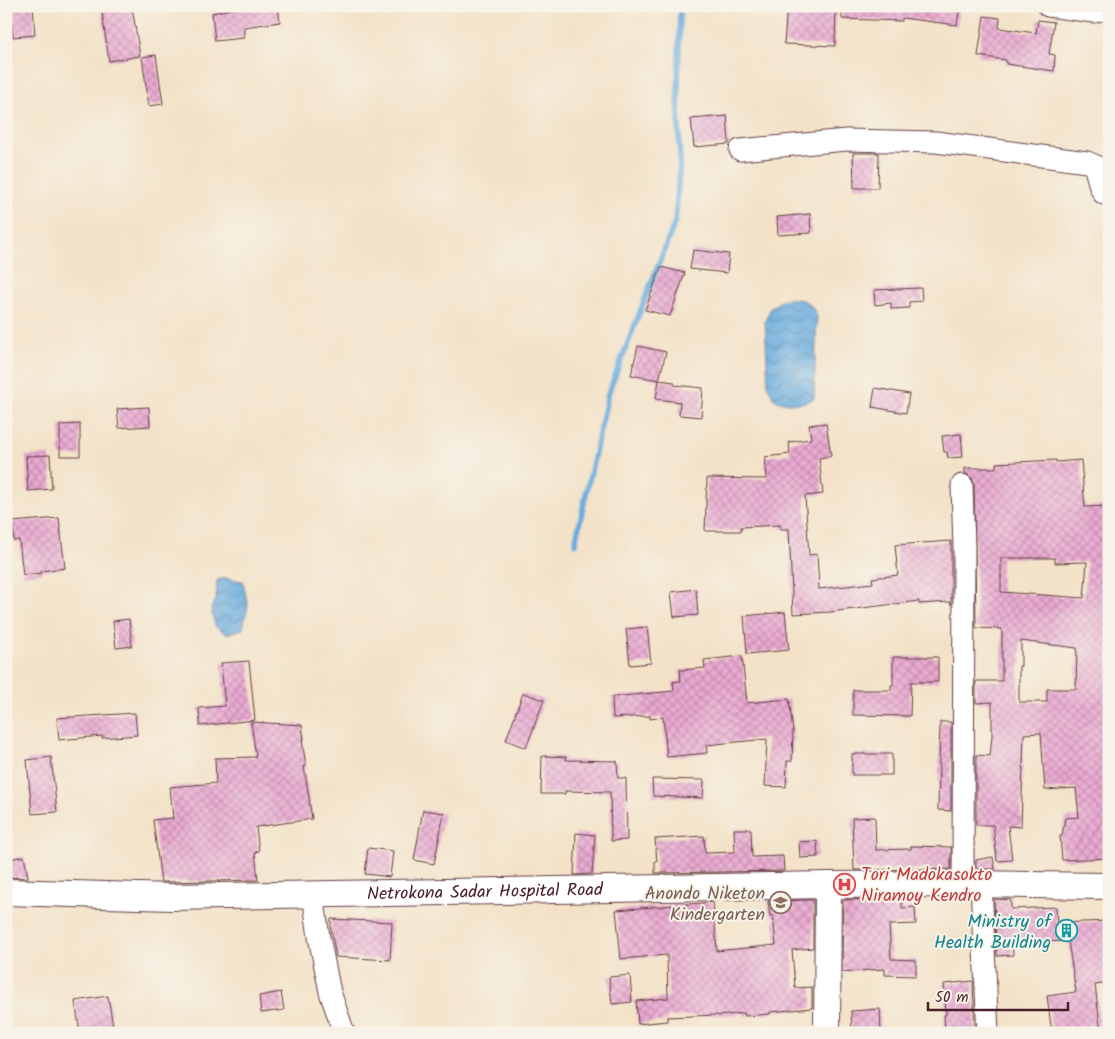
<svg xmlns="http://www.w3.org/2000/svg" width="1115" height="1039" font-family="Kalam,sans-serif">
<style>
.water{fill:url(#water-waves);stroke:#5a6684}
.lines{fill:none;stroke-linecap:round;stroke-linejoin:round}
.stream{stroke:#69acde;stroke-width:5.5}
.building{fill:url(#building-cross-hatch);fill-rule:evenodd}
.minor-casing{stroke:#633c43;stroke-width:23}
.tertiary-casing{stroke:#633c43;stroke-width:28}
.minor{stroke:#fff;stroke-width:21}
.tertiary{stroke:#fff;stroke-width:26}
.labels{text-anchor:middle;stroke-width:4;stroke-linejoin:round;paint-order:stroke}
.health-label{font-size:18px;fill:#be3a42;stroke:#f7f3e8;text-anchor:start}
.street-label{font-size:18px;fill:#4a1f2b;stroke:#f7f3e8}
.education-label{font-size:18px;fill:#785e54;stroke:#f7f3e8;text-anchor:end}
.culture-label{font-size:18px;fill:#0d838f;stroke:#f7f3e8;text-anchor:end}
</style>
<defs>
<pattern id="water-waves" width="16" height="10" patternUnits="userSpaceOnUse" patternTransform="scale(1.25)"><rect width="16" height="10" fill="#69acde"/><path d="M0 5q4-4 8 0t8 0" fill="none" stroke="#588bb4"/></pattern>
<pattern id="building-cross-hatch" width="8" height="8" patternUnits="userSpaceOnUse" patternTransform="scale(1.25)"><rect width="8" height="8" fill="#ebabd3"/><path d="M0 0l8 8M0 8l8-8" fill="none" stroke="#c08bab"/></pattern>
</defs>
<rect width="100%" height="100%" fill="#f7f3e8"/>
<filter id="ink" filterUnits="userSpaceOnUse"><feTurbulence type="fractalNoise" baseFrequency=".02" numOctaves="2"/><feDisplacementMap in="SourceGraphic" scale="10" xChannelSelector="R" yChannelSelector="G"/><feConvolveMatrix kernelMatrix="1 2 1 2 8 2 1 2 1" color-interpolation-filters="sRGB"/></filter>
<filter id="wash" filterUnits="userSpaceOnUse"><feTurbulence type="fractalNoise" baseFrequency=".0096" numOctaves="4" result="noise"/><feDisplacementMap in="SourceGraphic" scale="20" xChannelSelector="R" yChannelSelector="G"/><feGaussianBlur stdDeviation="1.12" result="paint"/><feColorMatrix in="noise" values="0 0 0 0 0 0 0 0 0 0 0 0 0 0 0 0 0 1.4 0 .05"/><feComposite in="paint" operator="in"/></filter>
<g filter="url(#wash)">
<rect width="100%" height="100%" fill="#f3e2c8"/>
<g class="water">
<path d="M784,299C803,299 808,298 817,316L814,398C801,406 789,404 775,400L768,387L765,321L771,307Z"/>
<polygon points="225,578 243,581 248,606 243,629 226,634 215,626 211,608 216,600 217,580"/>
</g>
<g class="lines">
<polyline class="stream" points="575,544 608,394 675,222 680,162 678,93 680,6"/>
</g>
<g id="blocks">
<g class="building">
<polygon points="10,6 33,6 35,35 13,37"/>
<polygon points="101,6 119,6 120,9 132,7 140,56 109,61"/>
<polygon points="244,6 278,6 280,22 244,27 244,38 215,41 212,13"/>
<polygon points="787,6 836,6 835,46 784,44"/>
<polygon points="842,6 960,6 957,25 902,18 902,21 842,19"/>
<polygon points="984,16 1000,18 999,28 1036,33 1038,20 1054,22 1049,54 1055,55 1054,71 1006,64 1006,60 978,56"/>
<polygon points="156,55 163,104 149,106 142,57"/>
<polygon points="727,116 729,144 694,147 691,119"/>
<polygon points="853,153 879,153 878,188 854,188"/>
<polygon points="810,214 811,233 778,235 777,217"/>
<polygon points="693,250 729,254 727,273 690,269"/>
<polygon points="661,267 685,273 670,316 645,310"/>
<polygon points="921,288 922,301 909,302 909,308 891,309 891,303 875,305 874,290"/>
<polygon points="638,346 666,352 659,380 631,375"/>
<polygon points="659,380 674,382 674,385 703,388 701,417 679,415 680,402 656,399"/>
<polygon points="875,388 909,394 906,413 872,407"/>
<polygon points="149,407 150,426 119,428 117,409"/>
<polygon points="826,423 831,456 819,458 823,494 805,496 809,555 817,554 819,589 873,583 872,578 898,575 895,545 951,541 951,605 950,602 919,604 919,601 830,612 793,614 789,529 780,529 780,525 741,527 741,531 705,531 707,478 767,479 765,457 790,454 789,442 811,439 809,425"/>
<polygon points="80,424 80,456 60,456 60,425"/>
<polygon points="961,434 963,457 948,458 947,452 944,452 942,436"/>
<polygon points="50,455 52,489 28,491 26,456"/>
<path d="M1056,460V462L1081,460L1085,507L1109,506V524H1105L1104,552H1109V858L1062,860L1060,836H1062L1065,818L1079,817L1076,788L1045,790L1041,733L1024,734L1021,827L1008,826L1012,860L997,861L993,825H976V755L990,756L992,736V702L976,703V681H1002V629L976,628L974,485L972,478L965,473V468H996V463ZM1001,558H1055V563L1087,562L1084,598L1001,592ZM1021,641L1077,648L1076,689H1047V702H1019V666H1021Z"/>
<polygon points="59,518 65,568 41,571 42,573 23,575 19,540 14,541 12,522"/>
<polygon points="696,589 698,615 674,617 671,592"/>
<polygon points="785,612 789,650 747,654 744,616"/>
<polygon points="129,619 132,646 116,648 113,621"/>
<polygon points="647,627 651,663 630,665 626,629"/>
<polygon points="742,656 747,703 789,699 793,731 792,761 787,761 786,787 765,786 767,739 706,745 707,753 667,757 663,717 650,719 650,716 613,718 612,697 674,691 673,682 681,681 680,670 705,668 704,660"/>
<polygon points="893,657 938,657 938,682 911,682 910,716 853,715 853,690 891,690 891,685 893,685"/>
<polygon points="249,661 255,720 200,726 199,708 225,706 221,663"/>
<polygon points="523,693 544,700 526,748 506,740"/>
<polygon points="135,713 137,735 102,738 102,736 59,740 57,718"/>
<polygon points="251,722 302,725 304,740 302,740 306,766 304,766 312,819 256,827 259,851 255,852 258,880 161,882 153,820 173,818 170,787 216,783 215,758 256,757"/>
<polygon points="940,722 951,722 951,811 938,810"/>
<rect x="852" y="754" width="40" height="21"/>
<polygon points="542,756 566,757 566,760 617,761 618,778 626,778 627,840 611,841 610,792 565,791 565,794 541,794"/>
<polygon points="51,757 57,812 32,814 27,760"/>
<polygon points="652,779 704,780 703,798 653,796"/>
<polygon points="423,810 444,813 434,864 414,860"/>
<polygon points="875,817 876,850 911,849 911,846 951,847 951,869 854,870 852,818"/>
<polygon points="734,829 751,829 752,857 783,856 784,871 655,873 655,861 657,861 655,839 704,836 705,853 735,852"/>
<polygon points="576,833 595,835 592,874 574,875"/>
<polygon points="817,841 818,857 800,858 799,842"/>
<polygon points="368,848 393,851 390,877 365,874"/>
<polygon points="24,856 28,878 7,877 6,860"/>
<polygon points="993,857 995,869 976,869 976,860"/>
<polygon points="902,899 902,908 915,907 916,924 889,925 891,959 916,960 916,976 885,975 885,969 842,972 843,900"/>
<polygon points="994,899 1011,900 1011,909 1056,907 1057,923 1109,921 1109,983 1095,985 1101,1033 1052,1033 1047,996 1076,992 1068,941 1012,943 1013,955 997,956"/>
<polygon points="813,900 813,948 792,950 795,988 812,987 812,1008 770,1012 770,1014 745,1016 744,1013 718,1016 717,1015 667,1017 667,1021 638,1024 636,1001 668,998 667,955 621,959 616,910 713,902 717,951 776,945 773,915 770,916 768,901"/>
<polygon points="331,919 392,922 390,960 336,957 331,929"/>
<polygon points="630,975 632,1002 612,1004 609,977"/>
<polygon points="973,981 975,1033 945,1033 944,1015 946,1015 944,984"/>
<polygon points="281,992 284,1010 261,1013 259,996"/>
<polygon points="108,996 114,1033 80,1033 75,1001"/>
<polygon points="880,1009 881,1033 852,1032 851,1011"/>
</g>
</g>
</g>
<g filter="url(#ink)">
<use href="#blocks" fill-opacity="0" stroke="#633c43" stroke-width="1"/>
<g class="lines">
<defs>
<g id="minor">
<polyline points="1048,6 1094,12 1105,9 1106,6"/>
<polyline points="740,150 846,140 936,142 1087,162 1094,165 1100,187 1104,194 1109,195"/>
<polyline points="962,485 964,547 963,884"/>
<polyline points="981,884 988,1033"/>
<polyline points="313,894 319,937 330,992 344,1033"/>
</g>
<g id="tertiary">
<path id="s1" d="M6,892L172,897L828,885L963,884L1109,886"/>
<polyline points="827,1033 828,885"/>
</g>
</defs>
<use href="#minor" class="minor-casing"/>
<use href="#tertiary" class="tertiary-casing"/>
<use href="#minor" class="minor"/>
<use href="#tertiary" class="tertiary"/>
</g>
</g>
<defs>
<symbol id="hospital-ring" viewBox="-11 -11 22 22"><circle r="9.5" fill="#f7f3e8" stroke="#e0444e" stroke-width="1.5"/><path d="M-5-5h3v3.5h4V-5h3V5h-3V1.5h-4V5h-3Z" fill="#e0444e"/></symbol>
<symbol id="school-ring" viewBox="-11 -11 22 22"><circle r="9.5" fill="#f7f3e8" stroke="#8d6e63" stroke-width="1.5"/><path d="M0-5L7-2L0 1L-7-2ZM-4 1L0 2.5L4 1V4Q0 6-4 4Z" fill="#8d6e63"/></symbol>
<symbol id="building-ring" viewBox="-11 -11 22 22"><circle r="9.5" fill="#f7f3e8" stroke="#0f9aa8" stroke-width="1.5"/><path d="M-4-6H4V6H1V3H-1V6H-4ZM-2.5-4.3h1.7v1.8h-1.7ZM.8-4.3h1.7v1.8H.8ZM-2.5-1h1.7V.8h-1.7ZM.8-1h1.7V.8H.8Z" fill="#0f9aa8"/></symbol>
</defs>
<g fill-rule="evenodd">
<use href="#hospital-ring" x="832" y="872" width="25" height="25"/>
<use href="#school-ring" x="768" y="890" width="25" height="25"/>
<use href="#building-ring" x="1054" y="918" width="25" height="25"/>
</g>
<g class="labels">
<g class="health-label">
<text x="861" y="880">Tori Madokasokto<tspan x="861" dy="21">Niramoy Kendro</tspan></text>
</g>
<g class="street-label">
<text dy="6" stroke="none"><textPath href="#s1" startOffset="479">Netrokona Sadar Hospital Road</textPath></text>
</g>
<g class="education-label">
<text x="765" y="899">Anondo Niketon<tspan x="765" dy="21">Kindergarten</tspan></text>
</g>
<g class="culture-label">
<text x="1051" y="927">Ministry of<tspan x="1051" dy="21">Health Building</tspan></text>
</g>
</g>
<rect width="1115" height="1039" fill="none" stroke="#f7f3e8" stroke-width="25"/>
<path d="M928 1002v8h140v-8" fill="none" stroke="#4a1f2b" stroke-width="2.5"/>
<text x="935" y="1002" font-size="15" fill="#4a1f2b" stroke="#f7f3e8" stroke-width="4" paint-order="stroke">50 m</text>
</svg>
